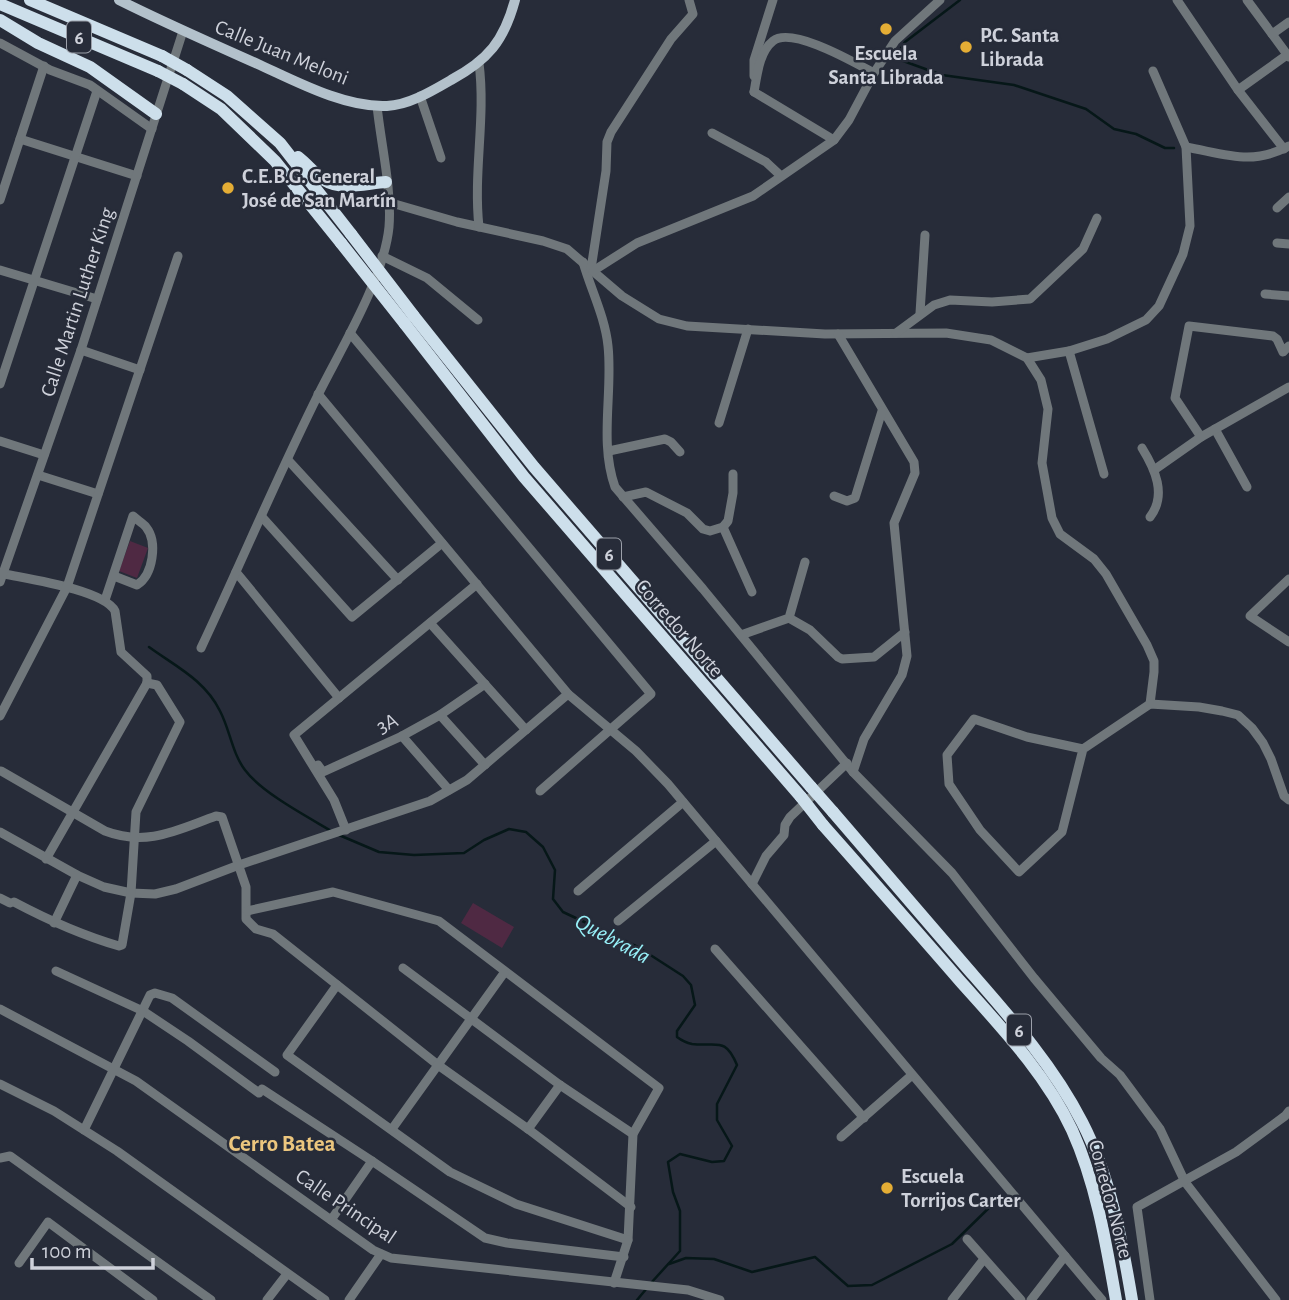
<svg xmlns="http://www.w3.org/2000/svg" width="1289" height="1300" font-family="'Alegreya Sans',sans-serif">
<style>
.green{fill:#4f2943}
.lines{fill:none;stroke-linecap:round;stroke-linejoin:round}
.stream{stroke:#061718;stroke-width:2.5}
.minor{stroke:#70777b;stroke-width:9}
.major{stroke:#b3c1cb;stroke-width:10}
.highway{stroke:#cddfeb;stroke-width:12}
.highway-bridge{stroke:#cddfeb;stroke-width:12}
.poi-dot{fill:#e4ad35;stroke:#272c39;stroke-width:2.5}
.labels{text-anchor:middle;stroke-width:5;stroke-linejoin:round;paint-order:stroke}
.shield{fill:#272c39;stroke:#9ca0aa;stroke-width:2}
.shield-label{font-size:19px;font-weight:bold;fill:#ced1da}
.poi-label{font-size:21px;font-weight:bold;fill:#ced1da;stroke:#272c39;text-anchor:start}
.street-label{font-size:21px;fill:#ced1da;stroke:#272c39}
.water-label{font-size:23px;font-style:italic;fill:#97f0f8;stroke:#272c39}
.neighbourhood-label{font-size:23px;font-weight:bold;fill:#ecc67e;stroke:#272c39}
</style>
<rect width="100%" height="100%" fill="#272c39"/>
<g class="green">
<polygon points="130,541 148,548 137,578 119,571"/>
<polygon points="473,903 514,927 502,948 461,923"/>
</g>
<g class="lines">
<g class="stream">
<polyline points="960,0 905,42 895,58 942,75 1014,85 1086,109 1114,129 1136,134 1165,148 1174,148"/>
<path d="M149,647C175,666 205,680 220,711C230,730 232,753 245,770C262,793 308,817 333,832"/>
<path d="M339,835L379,852L414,855L464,853L484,840L509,829L526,832L543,847L555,870L553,899L563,912L638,947L683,976L691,985L695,1005L677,1031V1037C681,1040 687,1043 692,1044C717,1047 725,1036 737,1065L717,1104V1120L732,1146L724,1161L712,1162L680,1154L668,1162L673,1192L680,1211V1251L651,1283"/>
<polyline points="669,1264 686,1258 714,1259 752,1272 815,1257 848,1286 872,1285 952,1244 997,1200"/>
<polyline points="637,1300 647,1288"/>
</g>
<g class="minor">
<polyline points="1177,0 1238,90 1284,149"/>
<polyline points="1247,0 1289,57"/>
<polyline points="1272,34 1289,22"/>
<polyline points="0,43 50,70 90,85 152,129"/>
<polyline points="754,76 754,60 773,0"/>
<polyline points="1238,90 1287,55"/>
<path d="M754,92C757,76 759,52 773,41C792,26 855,63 874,73"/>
<polyline points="754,92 834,140"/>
<polyline points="420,96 441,158"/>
<polyline points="712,133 766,162 781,176"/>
<polyline points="20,139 137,176"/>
<path d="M1186,147C1225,154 1252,166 1289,146"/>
<polyline points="0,200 44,66"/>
<polyline points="388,202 457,222 543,241 567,249 622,296 659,319 687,326 825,334 946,333 991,340 1027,358 1041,380 1048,409 1042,463 1052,518 1060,534 1094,559 1106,574 1147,645 1154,661 1154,672 1150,704"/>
<polyline points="1277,208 1289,197"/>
<path d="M479,227C473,172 486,118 479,63"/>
<polyline points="1277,243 1289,244"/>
<polyline points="382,256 427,278 478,320"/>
<path d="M583,262C591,290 605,317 608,346C613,392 599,442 615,487L703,589L853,772L952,873L1034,978L1101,1058L1120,1075L1160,1129L1185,1182L1276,1300"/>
<polyline points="591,269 606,171 607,142 611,132 671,39 693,14 689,0"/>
<polyline points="0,270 97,299"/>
<polyline points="593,271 637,243 753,196 834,140 849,120 874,73 895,41 940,0"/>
<polyline points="1265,294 1289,296"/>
<polyline points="920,313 925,235"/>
<polyline points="350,333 651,694 540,791"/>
<polyline points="896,333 934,305 950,300 992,302 1030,299 1083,249 1097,218"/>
<polyline points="838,334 914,462 915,473 894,523 907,656 902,675 864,739 853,772"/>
<polyline points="81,350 140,370"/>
<polyline points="1069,351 1104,474"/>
<polyline points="1027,358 1069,351 1107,339 1146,320 1159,306 1183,254 1190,226 1186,147 1153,71"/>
<polyline points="0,384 97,91"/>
<polyline points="318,394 568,694 636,751 668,784 1102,1300"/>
<polyline points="719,423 748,329"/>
<polyline points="1215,429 1247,487"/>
<polyline points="1201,437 1175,398 1189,326 1273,336 1277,339 1283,352 1289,346"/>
<polyline points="0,441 44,455"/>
<path d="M1142,448C1155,469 1167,495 1150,517"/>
<polyline points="609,451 665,439 671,442 680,452"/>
<polyline points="288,460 398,580"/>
<polyline points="1154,470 1201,437 1289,387"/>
<polyline points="38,475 98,494"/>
<polyline points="834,496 847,501 855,498 882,411"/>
<polyline points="623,497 646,492 687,513 703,529 710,531 723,527 728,521 733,493 733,474"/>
<polyline points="262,517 352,617 442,543"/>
<polyline points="723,527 752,592"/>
<polyline points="236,572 339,698"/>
<path d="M5,574C29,579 104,590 115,611L121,652L147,676V683"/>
<polyline points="1289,579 1250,616 1289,642"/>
<polyline points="0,582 81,350 183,31"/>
<path d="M105,600L133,516C137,520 143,523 146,527C158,542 153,575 137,585L114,576"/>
<polyline points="789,618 810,630 838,657 842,659 874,657 905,632"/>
<polyline points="430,623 526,730"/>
<polyline points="741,635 789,618 805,562"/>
<path d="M201,648C241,563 277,477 319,393C342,347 384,278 389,227C392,190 381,144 377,106"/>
<polyline points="440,715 485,765"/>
<polyline points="0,716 67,587 178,256"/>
<polyline points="402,736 449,790"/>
<polyline points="1083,749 1062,832 1019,872 980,830 949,784 947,755 974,719 1027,737 1083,749 1150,704 1199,707 1222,711 1238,715 1252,728 1263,743 1271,759 1284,796 1289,800"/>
<polyline points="318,765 323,772 402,736 440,715 485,684"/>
<path d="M1,771L105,831C147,847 177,830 216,816L222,817L246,887V919L256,929L273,934L438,1065L528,1129L631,1207"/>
<polyline points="346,830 334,800 294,735 477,584"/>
<polyline points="0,832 77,875 104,887 131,893 155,894 176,889 239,865 430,801 467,780 568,694"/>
<polyline points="46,859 147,683"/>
<polyline points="752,884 766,856 784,835 785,825 790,817 847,763"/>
<polyline points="578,891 683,802"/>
<polyline points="0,898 10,903"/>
<path d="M14,902C48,920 81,935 119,946L122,945L131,893L136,812L180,722L157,685L147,683"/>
<polyline points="247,911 333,892 439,921 659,1088 633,1134 628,1240 614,1283"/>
<polyline points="618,921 716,841"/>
<polyline points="54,923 77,875"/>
<polyline points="715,949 864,1118"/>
<polyline points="403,968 560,1085 633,1134"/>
<polyline points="56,971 143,1011 188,1041 259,1093"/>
<polyline points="337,985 287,1055 450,1172 516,1204 628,1240"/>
<polyline points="0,1009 136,1081 373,1250 391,1258 688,1290 720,1300"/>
<polyline points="0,1084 54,1111 117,1151 325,1300"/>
<polyline points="262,1089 372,1161 485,1238 507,1243 624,1257"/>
<polyline points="392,1129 504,973"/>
<polyline points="528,1129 560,1085"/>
<polyline points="84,1130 150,995 155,993 172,998 275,1072"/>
<polyline points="841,1137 912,1075"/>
<polyline points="0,1158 10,1156 211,1300"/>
<polyline points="331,1220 372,1161"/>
<polyline points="967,1239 1021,1300"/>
<polyline points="19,1263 48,1222 153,1300"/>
<polyline points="267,1300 287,1274"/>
<polyline points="349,1300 381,1254"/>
<polyline points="952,1300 984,1259"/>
<polyline points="1031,1300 1065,1256"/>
<polyline points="1150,1300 1137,1207 1236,1152 1285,1116 1289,1111"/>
</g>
<path class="major" d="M119,0C165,23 213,44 260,65C297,82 346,108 387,106C409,105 432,91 451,80C488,60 504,41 515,0"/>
<g class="highway">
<polyline points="30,0 162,56"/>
<polyline points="0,4 158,71"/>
<polyline points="0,20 38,43 90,67 156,114"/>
<polyline points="187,70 227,96 280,143 351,234"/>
<polyline points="183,84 221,109 275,161 341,243"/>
<path d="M298,157C307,164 315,174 324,180C341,191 367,183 386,182"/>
<polyline points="413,315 534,467 811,787"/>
<polyline points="405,324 524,477 801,797"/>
<path d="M833,812C878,864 923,916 968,969C1009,1016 1053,1065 1082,1122C1110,1176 1122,1240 1132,1300"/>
<path d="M823,825C869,877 915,929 960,981C1001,1027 1046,1074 1072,1130C1096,1183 1106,1243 1116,1300"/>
</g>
<g class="highway-bridge">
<polyline points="162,56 187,70"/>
<polyline points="158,71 183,84"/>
<polyline points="351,234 413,315"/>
<polyline points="341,243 405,324"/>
<polyline points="811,787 833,812"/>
<polyline points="801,797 823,825"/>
</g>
</g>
<g class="poi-dot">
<circle cx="886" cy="29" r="7"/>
<circle cx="966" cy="47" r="7"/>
<circle cx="228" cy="188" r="7"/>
<circle cx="887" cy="1188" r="7"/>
</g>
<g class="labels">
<g class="shield">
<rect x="67" y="21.5" width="24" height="31" rx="5"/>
<rect x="597" y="538.5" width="24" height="31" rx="5"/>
<rect x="1007" y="1014.5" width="24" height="31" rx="5"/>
</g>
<g class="shield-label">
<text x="79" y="44">6</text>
<text x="609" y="561">6</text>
<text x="1019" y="1037">6</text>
</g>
<g class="poi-label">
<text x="980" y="42">P.C. Santa<tspan x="980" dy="24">Librada</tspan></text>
<text x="886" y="60" text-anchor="middle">Escuela<tspan x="886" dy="24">Santa Librada</tspan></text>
<text x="242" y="183">C.E.B.G. General<tspan x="242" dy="24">José de San Martín</tspan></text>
<text x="901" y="1183">Escuela<tspan x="901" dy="24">Torrijos Carter</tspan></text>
</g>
<g class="street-label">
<text transform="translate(282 52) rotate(22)" y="7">Calle Juan Meloni</text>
<text transform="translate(77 302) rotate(-72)" y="7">Calle Martin Luther King</text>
<text transform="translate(680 628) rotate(49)" y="7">Corredor Norte</text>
<text transform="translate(387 723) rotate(-26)" y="7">3A</text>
<text transform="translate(1111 1199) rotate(75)" y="7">Corredor Norte</text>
<text transform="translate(346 1206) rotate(34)" y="7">Calle Principal</text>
</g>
<g class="water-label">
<text transform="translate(613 938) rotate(28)" y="8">Quebrada</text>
</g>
<g class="neighbourhood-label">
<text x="282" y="1151">Cerro Batea</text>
</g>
</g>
<path d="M32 1258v10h121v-10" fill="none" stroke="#ced1da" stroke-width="3.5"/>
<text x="42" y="1258" font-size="21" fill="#ced1da" stroke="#272c39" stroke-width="5" paint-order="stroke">100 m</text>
</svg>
